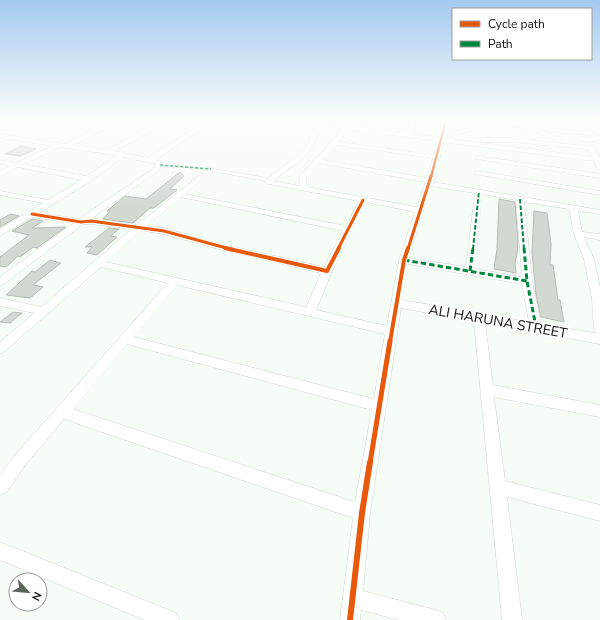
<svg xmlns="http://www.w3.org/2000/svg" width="600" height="620" font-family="'Nunito Sans',sans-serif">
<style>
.building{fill:#d1d9d1;stroke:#b5bdb5}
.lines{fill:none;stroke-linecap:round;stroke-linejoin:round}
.minor-casing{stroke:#cfd7ce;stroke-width:1}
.minor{fill:#fefffe;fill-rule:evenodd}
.quiet-far2{stroke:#00873e;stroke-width:1.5;stroke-dasharray:3.5 1.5;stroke-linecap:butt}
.quiet-far1{stroke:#00873e;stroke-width:2;stroke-dasharray:4.5 2;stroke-linecap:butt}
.quiet{stroke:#00873e;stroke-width:3;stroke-dasharray:5.5 3;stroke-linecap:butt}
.cycleway-far4-casing{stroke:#fff;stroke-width:4}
.cycleway-far3-casing{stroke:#fff;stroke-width:5}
.cycleway-far2-casing{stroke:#fff;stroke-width:6}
.cycleway-far1-casing{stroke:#fff;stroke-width:8}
.cycleway-casing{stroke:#fff;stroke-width:9}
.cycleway-far4{stroke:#e8590c;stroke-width:2.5}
.cycleway-far3{stroke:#e8590c;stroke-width:3}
.cycleway-far2{stroke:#e8590c;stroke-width:4}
.cycleway-far1{stroke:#e8590c;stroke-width:5}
.cycleway{stroke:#e8590c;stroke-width:6}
.labels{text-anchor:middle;stroke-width:4;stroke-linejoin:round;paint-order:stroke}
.street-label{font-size:14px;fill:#091208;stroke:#fff}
</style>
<rect width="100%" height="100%" fill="#f6fcf6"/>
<g class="building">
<polygon points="21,146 36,149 20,156 5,154"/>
<polygon points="180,172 184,176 170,189 177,190 154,208 150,208 133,223 103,219 110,211 107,211 125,196 146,199"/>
<polygon points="499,199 515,202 518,241 517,254 515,262 516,273 494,269 497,249"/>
<polygon points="534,211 547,213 551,244 550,265 553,265 558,300 560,300 564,322 541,317 536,295 532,253"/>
<polygon points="11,214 19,216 0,227 0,220"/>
<polygon points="32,219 43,221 32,228 66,227 37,248 33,247 20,257 18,256 6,267 0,266 0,257 29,235 12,231"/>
<polygon points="109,228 119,229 110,236 117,237 97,255 87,253 92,247 85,247"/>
<polygon points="50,260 61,263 33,285 43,287 30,298 6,295 32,271 35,272"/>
<polygon points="13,312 22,313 10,323 0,322"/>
</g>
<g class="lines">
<defs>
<g id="minor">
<polygon points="18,120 27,120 0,131 0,127"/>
<path d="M48,120C66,120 83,125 100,126C108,126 115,120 125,120L72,145L108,150L162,120H170L115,151L148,158L208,120H215L155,160L163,163L158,171L91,219L137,225L209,168L268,178C281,167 311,152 311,133L318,125L286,120H304L342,125L348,120L351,122L348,126L374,129L380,120H386L380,130L406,133L412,120H418L411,134L438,137L443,120H449L445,133L471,128L474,130L444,138L592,157L588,149L512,142H483L480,140L483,138H512L594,147L600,158V170L597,168L594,161L443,142L440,157L433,182L600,210V214L578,211L582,232L600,234V240L584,237L594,259L600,288V334L596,333L594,330L592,299L584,259L574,234L569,209L524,202L532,281L541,324L600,334V344L485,323L493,385L600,405V417L494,397L505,481L600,505V521L507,497L522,620H502L474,321L401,308L370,513L363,591L436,610L443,613L446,620H399L361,610L360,620H340L353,518L64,419L26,464L6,493L0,495V474L16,454L168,283L101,267L4,352L0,354V342L34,313L0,306V298L41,307L132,229L91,224H83L4,284L0,285V277L74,223L32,217L0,236V229L43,203L0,195V191L48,200L81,180L18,167L0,176V171L10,166L0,164V160L16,163L53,146L0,138V134L65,144L96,129ZM324,126L341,128L339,134L299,177L300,186L273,181C287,169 317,153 317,133ZM346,129L437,141L434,155L338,142L345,134ZM336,145L433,158L427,178L323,160ZM60,147L109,154L117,156L86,176L24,164ZM123,157L156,164L153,169L79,219L39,213L91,181ZM320,163L425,182V184L417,207L307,187L306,179ZM212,171L265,181L269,184L359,201L346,226L185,194ZM431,186L475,193L466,267L409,258ZM482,194L516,200L522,277L475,269ZM181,197L343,231L324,267L220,244L164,228L146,226ZM366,202L415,212L399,260L387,326L316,310L332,271ZM141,230L163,234L215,248L321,273L306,307L106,262ZM408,264L522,284L529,322L402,300ZM177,285L385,334L374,399L134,337ZM127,344L372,410L355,502L73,409Z"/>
<path d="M489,120H502L523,124L515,120H523L552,135L564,138C554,145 539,132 529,128L527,129Z"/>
<polygon points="588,120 600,121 600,125 589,121"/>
<polygon points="551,129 591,131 594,133 591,135 549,132 548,131"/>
<path d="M600,135V139C593,142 584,143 577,139L580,137L591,138Z"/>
<polygon points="478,156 600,174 600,178 476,159 476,157"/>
<polygon points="477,171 600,191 600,195 475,174 475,172"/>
<polygon points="0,542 176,613 179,620 145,620 0,560"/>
</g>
</defs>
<use href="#minor" class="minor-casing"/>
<use href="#minor" class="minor"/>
<polyline class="quiet-far2" points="160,165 211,169"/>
<g class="quiet-far1">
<polyline points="520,199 524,249"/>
<polyline points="473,249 479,191"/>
</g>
<g class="quiet">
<polyline points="524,248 527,281 536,327"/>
<polyline points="404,260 527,281"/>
<polyline points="470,271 473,248"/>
</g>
<defs>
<polyline id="cycleway-far4" points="431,177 446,120"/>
<g id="cycleway-far3">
<polyline points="32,214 81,222 91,221 164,231 230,249"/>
<polyline points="338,249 363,200"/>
<polyline points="408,249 431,176"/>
</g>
<g id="cycleway-far2">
<polyline points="225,248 327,271 339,248"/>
<polyline points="390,342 404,260 408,248"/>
</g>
<polyline id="cycleway-far1" points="370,463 390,341"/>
<polyline id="cycleway" points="350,620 362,513 370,462"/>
</defs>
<use href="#cycleway-far4" class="cycleway-far4-casing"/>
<use href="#cycleway-far3" class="cycleway-far3-casing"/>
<use href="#cycleway-far2" class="cycleway-far2-casing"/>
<use href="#cycleway-far1" class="cycleway-far1-casing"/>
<use href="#cycleway" class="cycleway-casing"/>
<use href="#cycleway-far4" class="cycleway-far4"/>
<use href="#cycleway-far3" class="cycleway-far3"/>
<use href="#cycleway-far2" class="cycleway-far2"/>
<use href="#cycleway-far1" class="cycleway-far1"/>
<use href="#cycleway" class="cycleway"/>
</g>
<linearGradient id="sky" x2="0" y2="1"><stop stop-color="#a4c9f0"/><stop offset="0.58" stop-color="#fbfefb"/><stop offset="1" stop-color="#fbfefb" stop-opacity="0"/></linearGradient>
<rect width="600" height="207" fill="url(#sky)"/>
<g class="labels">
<g class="street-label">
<text transform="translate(498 321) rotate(10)" y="5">ALI HARUNA STREET</text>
</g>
</g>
<rect x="452" y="8" width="140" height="52" fill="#ffffff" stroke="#9da09c"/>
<rect x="460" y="21" width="20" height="6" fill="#e8590c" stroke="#9da09c"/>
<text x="488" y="28" font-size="12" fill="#091208">Cycle path</text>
<rect x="460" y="41" width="20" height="6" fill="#00873e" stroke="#9da09c"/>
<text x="488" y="48" font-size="12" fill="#091208">Path</text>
<g transform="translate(28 592) rotate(117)"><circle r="19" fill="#ffffff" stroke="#9da09c"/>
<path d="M0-3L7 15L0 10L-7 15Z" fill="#5c645b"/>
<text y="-6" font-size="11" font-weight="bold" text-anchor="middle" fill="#091208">N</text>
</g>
</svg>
